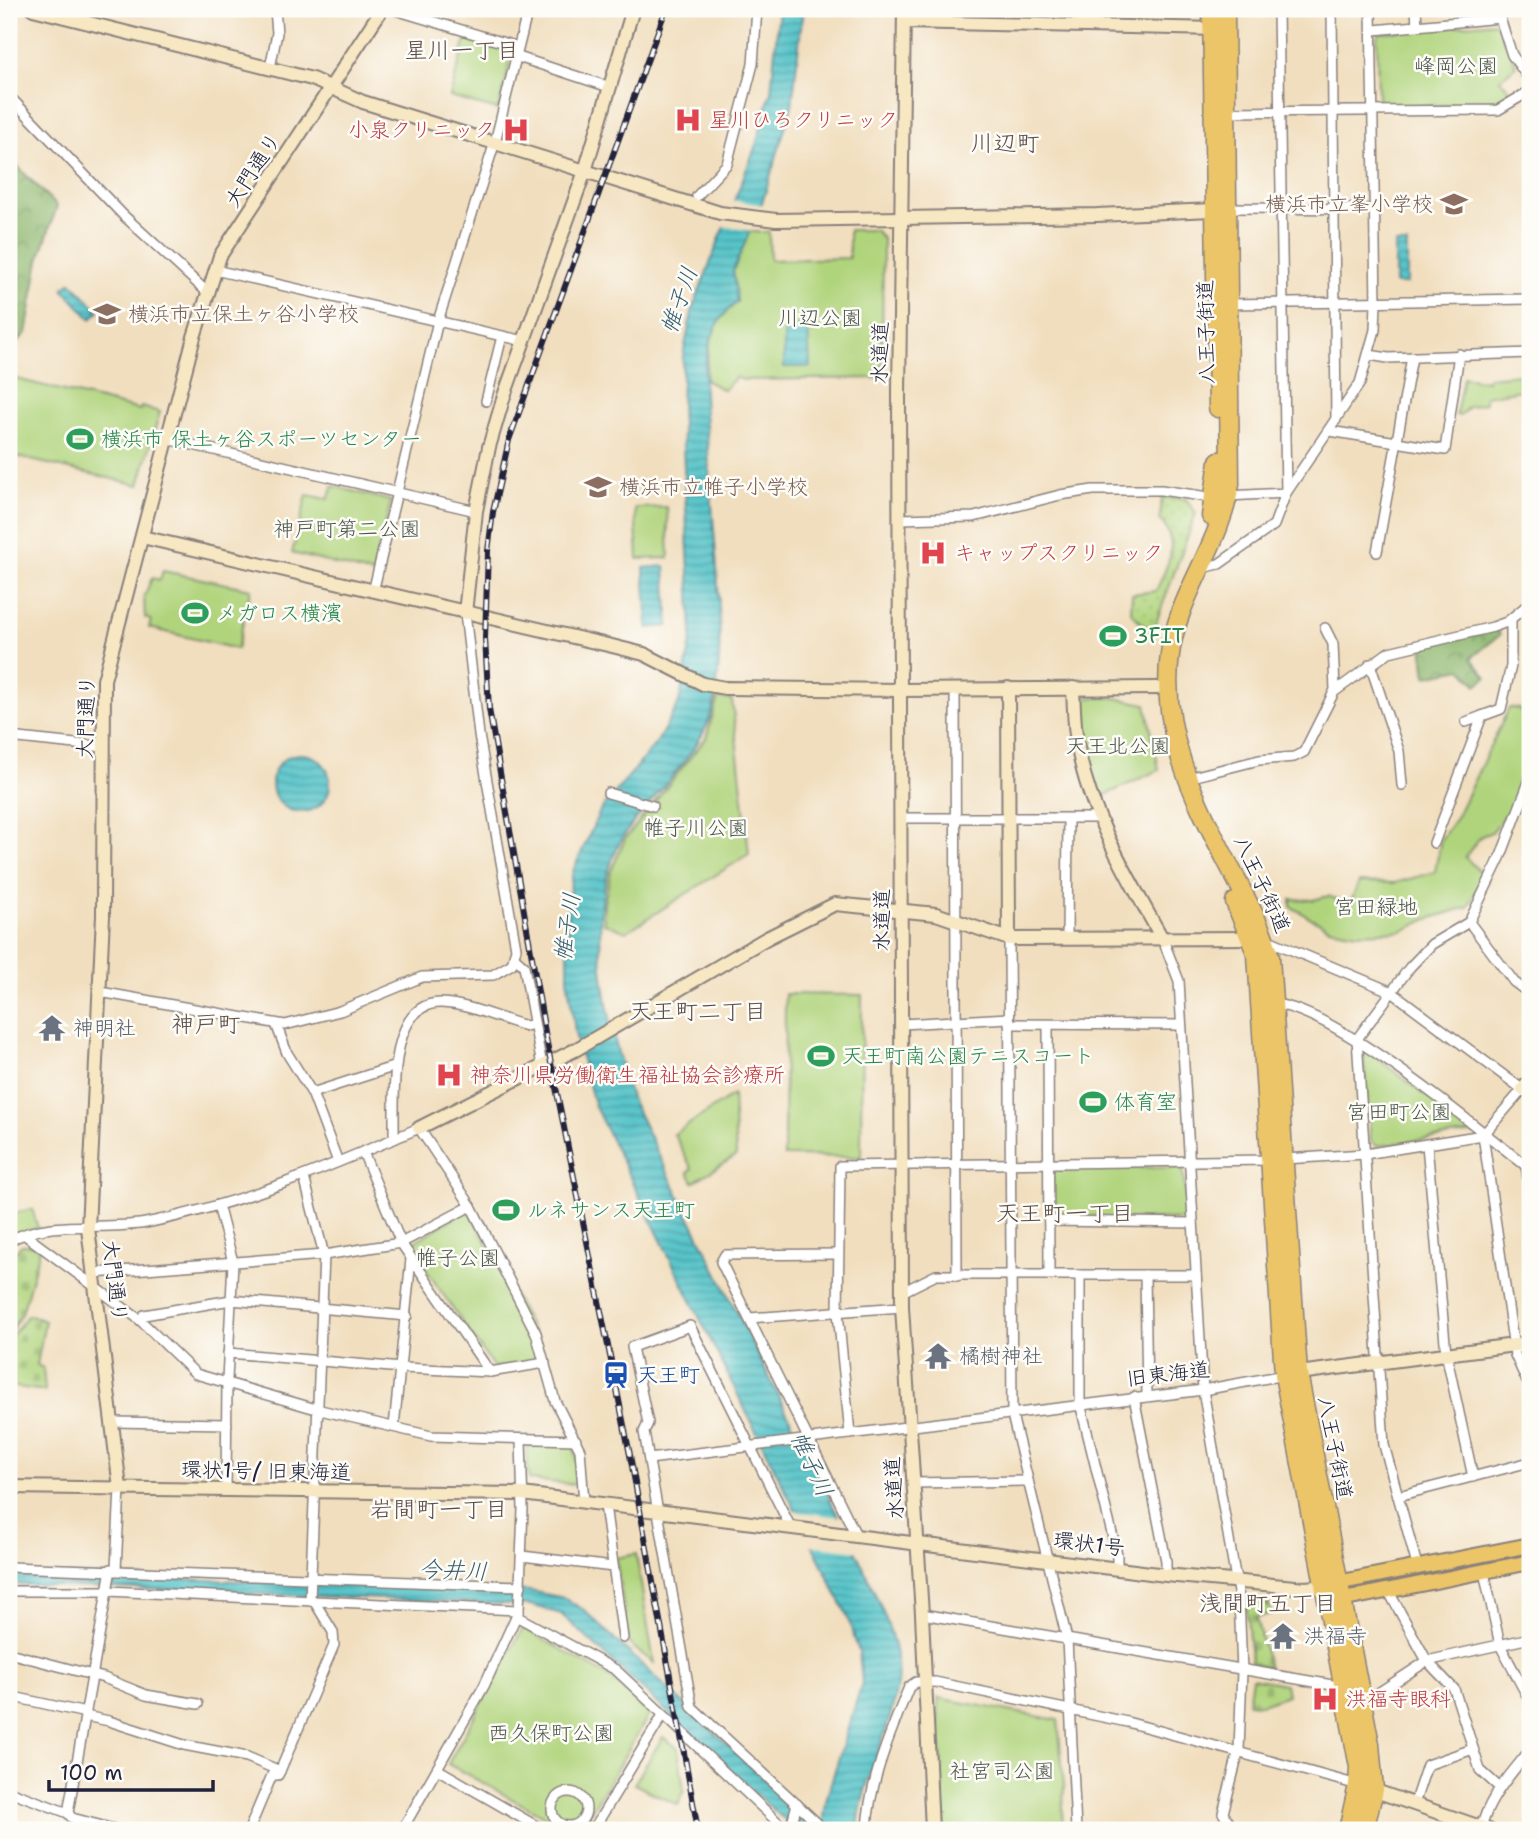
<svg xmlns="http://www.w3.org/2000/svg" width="1539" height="1839" font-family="'Shantell Sans','Klee One',sans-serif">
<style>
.grass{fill:url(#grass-dots);stroke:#697b5c;stroke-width:2}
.forest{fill:url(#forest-crowns);stroke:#576c54;stroke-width:2}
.cemetery{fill:url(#cemetery-stones);stroke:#697b5c;stroke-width:2}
.green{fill:#b0d47c;stroke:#697b5c;stroke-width:2}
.water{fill:url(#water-rules);stroke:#3c7382;stroke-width:2}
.pier{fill:#f1debe}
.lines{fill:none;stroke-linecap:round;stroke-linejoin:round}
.street-casing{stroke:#8a807c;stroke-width:12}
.secondary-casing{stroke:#8a807c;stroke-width:16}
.primary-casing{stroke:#8a807c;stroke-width:18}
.highway-casing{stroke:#8a807c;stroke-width:21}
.street{stroke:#fff;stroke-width:9}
.secondary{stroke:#f7e8c3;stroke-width:12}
.primary{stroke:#ecc569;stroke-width:14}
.highway{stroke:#ecc569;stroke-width:18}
.rail-casing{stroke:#22223b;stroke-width:6}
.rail{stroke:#fdfcf7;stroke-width:3.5;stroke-dasharray:10;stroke-linecap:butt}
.labels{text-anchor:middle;stroke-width:5;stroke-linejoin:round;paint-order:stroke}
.park-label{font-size:21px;fill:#4d574e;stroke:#fdfcf7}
.health-label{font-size:21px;fill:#be3a42;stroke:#fdfcf7;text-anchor:start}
.street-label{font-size:21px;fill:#22223b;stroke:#fdfcf7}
.education-label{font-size:21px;fill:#785e54;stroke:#fdfcf7;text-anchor:start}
.leisure-label{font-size:21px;fill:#27864d;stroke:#fdfcf7;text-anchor:start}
.worship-label{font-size:21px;fill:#5b616d;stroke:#fdfcf7;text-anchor:start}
.transit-label{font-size:21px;fill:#164399;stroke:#fdfcf7;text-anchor:start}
.neighbourhood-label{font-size:23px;fill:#5c4d49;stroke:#fdfcf7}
.water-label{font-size:23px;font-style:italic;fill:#345b6d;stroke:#fdfcf7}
</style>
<defs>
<pattern id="grass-dots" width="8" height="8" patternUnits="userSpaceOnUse" patternTransform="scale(1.75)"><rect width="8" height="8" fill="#b0d47c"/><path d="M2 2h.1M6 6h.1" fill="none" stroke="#97b66c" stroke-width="1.8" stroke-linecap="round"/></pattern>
<pattern id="forest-crowns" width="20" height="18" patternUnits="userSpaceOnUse" patternTransform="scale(1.75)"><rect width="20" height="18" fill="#8cb66c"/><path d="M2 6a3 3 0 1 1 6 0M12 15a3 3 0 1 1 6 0" fill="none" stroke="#72945a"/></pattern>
<pattern id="cemetery-stones" width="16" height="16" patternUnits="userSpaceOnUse" patternTransform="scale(1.75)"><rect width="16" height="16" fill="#b0d47c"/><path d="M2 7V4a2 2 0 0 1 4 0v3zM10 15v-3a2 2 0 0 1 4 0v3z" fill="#97b66c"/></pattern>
<pattern id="water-rules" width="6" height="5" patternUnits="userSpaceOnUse" patternTransform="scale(1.75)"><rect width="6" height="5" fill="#56c4c9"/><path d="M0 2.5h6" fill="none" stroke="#479fa4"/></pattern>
</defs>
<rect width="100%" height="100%" fill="#fdfcf7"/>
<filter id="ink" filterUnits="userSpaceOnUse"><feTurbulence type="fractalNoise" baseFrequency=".0143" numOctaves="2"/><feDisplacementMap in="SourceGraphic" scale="14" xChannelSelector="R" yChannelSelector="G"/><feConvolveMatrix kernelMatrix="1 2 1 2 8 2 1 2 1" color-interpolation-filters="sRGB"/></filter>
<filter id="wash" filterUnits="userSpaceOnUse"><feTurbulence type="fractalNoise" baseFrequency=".00686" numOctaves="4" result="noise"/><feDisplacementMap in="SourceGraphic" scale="28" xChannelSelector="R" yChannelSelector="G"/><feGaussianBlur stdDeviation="1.57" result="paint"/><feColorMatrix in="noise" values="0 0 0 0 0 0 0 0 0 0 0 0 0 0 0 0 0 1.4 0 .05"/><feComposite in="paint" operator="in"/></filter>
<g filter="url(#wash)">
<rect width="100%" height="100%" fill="#f1debe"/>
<path class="grass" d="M1162,497L1186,499L1196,513L1152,634L1131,612L1132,594L1156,591C1168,564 1181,545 1160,519Z"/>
<g class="forest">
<polygon points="9,158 57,206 39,260 26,333 9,351"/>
<polygon points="1497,629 1500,635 1471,658 1487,677 1477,685 1462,669 1426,676 1422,645"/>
</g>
<g class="cemetery">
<polygon points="22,1245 34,1245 40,1249 22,1313 9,1333 9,1257"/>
<polygon points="28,1315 45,1321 37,1365 43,1368 45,1391 9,1386 9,1339"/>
<polygon points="1249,1600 1268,1603 1272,1613 1256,1618 1269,1668 1251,1663 1246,1603"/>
<polygon points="1252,1678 1285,1684 1287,1695 1262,1704 1248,1703"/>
</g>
<g class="green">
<polygon points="1496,22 1516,66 1500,79 1514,95 1498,104 1381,107 1378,104 1377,37 1380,33"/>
<polygon points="467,35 514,48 498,110 450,97"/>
<path d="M849,230H875L883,239L882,378L743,380L736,377L724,390L706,381C707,348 710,324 737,302L733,271L749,232H769L770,260L849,258Z"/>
<polygon points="1519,374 1521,390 1485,396 1485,403 1468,407 1460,416 1456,415 1463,377 1487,381 1488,377"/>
<polygon points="9,377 140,410 141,407 160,412 139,485 9,455"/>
<polygon points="333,486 391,501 373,574 292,553 307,495 328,499"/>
<polygon points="667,507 669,558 638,559 635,508"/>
<polygon points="163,571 251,589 237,649 149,628 151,620 145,618 144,597 152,578 160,580"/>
<polygon points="718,698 732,700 749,854 626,932 604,923 604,904 611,871 625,839 706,738"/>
<polygon points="1086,698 1115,698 1146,704 1159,770 1099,798 1085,750 1082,702"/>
<polygon points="1509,708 1520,709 1530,730 1530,767 1513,806 1492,832 1481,836 1465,857 1484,876 1468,907 1428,919 1402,931 1358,933 1329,928 1291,907 1291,899 1313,900 1328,896 1350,904 1359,882 1395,883 1435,872 1441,839 1456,818"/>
<polygon points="785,994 862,995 861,1157 784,1156"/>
<polygon points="1363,1052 1369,1052 1475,1133 1377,1146 1371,1141"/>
<polygon points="733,1095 736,1156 693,1182 688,1172 692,1169 674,1134"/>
<polygon points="1052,1167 1183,1168 1187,1214 1183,1220 1055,1218 1051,1214"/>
<polygon points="32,1209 38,1228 9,1237 9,1215"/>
<polygon points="469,1209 534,1334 543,1361 494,1368 409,1245"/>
<polygon points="574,1445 580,1485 529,1480 527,1446"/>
<polygon points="636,1554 654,1663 629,1644 616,1558"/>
<polygon points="523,1628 611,1678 649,1715 580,1830 569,1830 448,1764"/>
<polygon points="938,1698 1058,1720 1064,1786 1062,1829 944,1830"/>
<polygon points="663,1737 678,1748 684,1791 678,1805 634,1784"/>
</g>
<g class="water">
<path d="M779,9H803L792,106L763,200L733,271L737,302C721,315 713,329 708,350C700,380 706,419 708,450C712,526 727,626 715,699C708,741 674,773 648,805C640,814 631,824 625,834C578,907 608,1025 632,1101L859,1558C876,1596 902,1643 897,1685C890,1736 861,1780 858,1830H822L827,1796L862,1683L859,1652L846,1613L595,1107L576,1038L568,983V900L573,871L600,811L657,742L679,703L692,636L681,404L683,355L693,307L756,145L771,91Z"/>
<rect x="1395" y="244" width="12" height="40"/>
<polygon points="71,282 99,311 91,319 63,289"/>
<polygon points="808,326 810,367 784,367 784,333 793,326"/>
<polygon points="665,566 669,626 648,628 644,568"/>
<circle cx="301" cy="783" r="29"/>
<polygon points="9,1573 530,1591 564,1598 584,1610 818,1830 795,1830 561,1614 530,1605 9,1584"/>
</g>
<g class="pier">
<polygon points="731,200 765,205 754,231 721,226"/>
<polygon points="791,1511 842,1517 859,1551 808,1545"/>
</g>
</g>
<g filter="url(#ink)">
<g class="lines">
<defs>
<g id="street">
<polyline points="392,9 518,47"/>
<polyline points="1029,9 1065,10"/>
<polyline points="1332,9 1336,420"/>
<polyline points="1416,9 1417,26"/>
<polyline points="1497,9 1512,55 1530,80"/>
<polyline points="9,15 12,9"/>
<polyline points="1374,30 1500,18"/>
<polyline points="515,56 609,87"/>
<polyline points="270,68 277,33 275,9"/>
<polyline points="9,96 123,215 207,292"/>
<polyline points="1226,112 1498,110 1530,91"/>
<polyline points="697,196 727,164 753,64 757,9"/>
<polyline points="1226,208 1375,209"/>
<polyline points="215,270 524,341"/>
<polyline points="1228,304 1530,299"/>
<polyline points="1369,355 1388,358 1530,353"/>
<polyline points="486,401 502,336"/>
<polyline points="1330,431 1445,450 1459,354"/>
<polyline points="167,439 476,511"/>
<polyline points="1228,496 1286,493 1278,9"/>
<polyline points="900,519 974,517 1060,495 1093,490 1161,490 1215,498"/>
<polyline points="1377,552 1412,357"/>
<polyline points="1202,568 1219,564 1274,525 1286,493 1360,383 1375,330 1376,303 1371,9"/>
<polyline points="373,592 438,321 495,142 528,9"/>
<polyline points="1325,628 1333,644 1335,690"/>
<polyline points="1370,664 1399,751 1402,785"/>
<polyline points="955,689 957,1276"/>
<polyline points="1466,722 1482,716"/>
<polyline points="9,737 104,747"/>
<polyline points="1188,778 1259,760 1294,757 1304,752 1334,692 1389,652 1493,627 1507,622 1530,603"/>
<polyline points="608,793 653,806"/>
<polyline points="900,818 1100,818"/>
<polyline points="1434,843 1482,716 1501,709 1511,666 1511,619"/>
<polyline points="1469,922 1514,982 1530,994"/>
<polyline points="1009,939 1012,1415 1067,1639 1076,1830"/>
<polyline points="1067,939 1068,819"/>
<polyline points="1266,939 1392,992 1530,1095"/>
<polyline points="1163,940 1179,981 1203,1390 1239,1598 1242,1671 1239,1750 1223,1813 1234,1830"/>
<polyline points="515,958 524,966 542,1066"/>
<polyline points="100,992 285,1025 340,1011 422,977 493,975 512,964 516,948 479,735 465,613"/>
<path d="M1273,1004C1334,1008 1477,1128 1530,1169"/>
<polyline points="276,1024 287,1053 312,1093 338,1162"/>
<polyline points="902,1024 1009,1018"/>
<polyline points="1009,1024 1181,1025"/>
<polyline points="1048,1025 1049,1275"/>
<polyline points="312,1093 396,1066"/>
<polyline points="1483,1135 1515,1355 1530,1388"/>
<path d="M394,1139C395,1103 386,1002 441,1003C469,1004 499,1019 526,1026L534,1024"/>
<polyline points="1427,1145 1446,1353 1473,1477"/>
<polyline points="363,1152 401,1243 490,1372"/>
<polyline points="1526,1166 1530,1192"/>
<polyline points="304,1177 324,1255 310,1601"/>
<polyline points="218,1205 233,1262 227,1380 226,1490"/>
<polyline points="1049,1221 1193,1223"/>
<polyline points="25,1235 140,1320 196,1374 316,1409 431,1436 576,1440"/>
<path d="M9,1241C48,1218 103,1231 146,1223C242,1204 331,1166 419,1128L471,1206L536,1333L555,1401L580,1450L584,1502"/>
<polyline points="838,1254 725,1255 721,1262 857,1537"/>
<polyline points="94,1273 324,1255 401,1243 471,1206"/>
<polyline points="1080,1275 1080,1403 1117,1554 1117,1568"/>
<polyline points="1145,1275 1147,1396"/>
<polyline points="902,1292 936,1275 1196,1275"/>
<polyline points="749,1318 902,1307"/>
<polyline points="140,1320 144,1315 231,1300 407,1316"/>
<polyline points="228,1353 402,1368 490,1372 545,1363"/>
<polyline points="1134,1397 1166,1561 1166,1575"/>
<polyline points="113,1422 227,1424"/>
<polyline points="394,1427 411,1259"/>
<polyline points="850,1434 838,1313 840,1166 1269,1160 1365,1154 1483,1135 1523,1089"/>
<polyline points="649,1459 1203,1390 1284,1375"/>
<polyline points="914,1483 1028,1481"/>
<polyline points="1398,1496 1530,1462"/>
<polyline points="605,1505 623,1638"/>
<polyline points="791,1528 690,1326 632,1347 648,1423 644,1432 692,1707 817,1823"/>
<polyline points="522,1556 613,1567"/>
<polyline points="9,1567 521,1586"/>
<polyline points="116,1569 120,1488"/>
<polyline points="1418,1569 1384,1445 1357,1039 1410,967 1432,944 1469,922 1501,856 1530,779"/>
<polyline points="1484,1572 1500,1645 1530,1701"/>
<polyline points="9,1591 108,1591 314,1601 333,1632 334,1645 280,1771 278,1775 272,1775 249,1830"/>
<polyline points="1389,1592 1427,1661 1454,1689 1480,1770 1500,1788"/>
<polyline points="314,1601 519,1610"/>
<polyline points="922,1614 1344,1687"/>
<polyline points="516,1616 616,1670 786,1830"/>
<polyline points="9,1653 104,1678 146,1695 198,1704"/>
<polyline points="9,1696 86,1713"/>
<polyline points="1362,1700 1372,1697 1427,1661 1530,1638"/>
<polyline points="85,1716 109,1721 184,1745 247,1757 280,1771"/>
<polyline points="437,1769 543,1830"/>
<polyline points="9,1791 68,1813 72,1818 118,1830"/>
<circle cx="569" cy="1809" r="17"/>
<polyline points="1414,1804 1427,1765 1473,1749"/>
<polyline points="68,1813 111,1569"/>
<polyline points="402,1830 484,1686 519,1610 523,1509 521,1440"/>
<polyline points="593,1830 663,1715"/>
<polyline points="790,1830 797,1804"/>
<path d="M867,1830C869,1782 891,1731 909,1687L916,1682H935L1127,1722L1358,1785"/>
<path d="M1481,1830C1487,1799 1511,1774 1530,1750"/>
<polyline points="1524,1830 1530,1815"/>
</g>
<g id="secondary">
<polyline points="33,9 312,79 363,102 720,213 776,220 1097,215 1213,210"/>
<polyline points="904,9 899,393 902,1307 922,1614 932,1830"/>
<polyline points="904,22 1218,29"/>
<polyline points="142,537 612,646 644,654 703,684 725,688 900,690 1157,688"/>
<polyline points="465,613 476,511 489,447 504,396 585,171 633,9"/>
<polyline points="1008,688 1009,939"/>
<path d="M1073,688C1074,708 1074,728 1078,748C1090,816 1130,880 1163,940"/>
<polyline points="1523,1089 1530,1081"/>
<polyline points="419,1128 575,1050 767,938 835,904 936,914 1009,939 1257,938"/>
<polyline points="1291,1374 1530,1343"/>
<polyline points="9,1487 522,1494 1166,1575 1306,1588 1332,1585"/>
<polyline points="120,1488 88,1228 103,916 104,680 194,337 220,256 382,9"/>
<polyline points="1367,1788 1489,1830"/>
</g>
<g id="primary">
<polyline points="1337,1583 1530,1545"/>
<polyline points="1334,1596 1341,1600 1530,1562"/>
</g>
<g id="highway">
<polyline points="1212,9 1218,408"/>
<path d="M1225,9L1230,484C1221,545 1178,594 1170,654C1159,738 1199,807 1236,879C1249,905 1263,929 1270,957L1298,1373L1370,1744L1374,1790L1364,1830"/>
<polyline points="1211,516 1219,461"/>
<polyline points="1235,902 1257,955 1284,1375 1359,1767 1358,1785 1348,1830"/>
</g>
</defs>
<use href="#street" class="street-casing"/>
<use href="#secondary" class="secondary-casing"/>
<use href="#primary" class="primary-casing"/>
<use href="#highway" class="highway-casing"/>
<use href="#street" class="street"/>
<use href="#secondary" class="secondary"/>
<use href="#primary" class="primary"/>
<use href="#highway" class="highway"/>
<defs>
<polyline id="rail" points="666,9 509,440 493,512 488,551 485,638 489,709 546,1038 630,1455 698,1830"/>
</defs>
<use href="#rail" class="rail-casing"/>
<use href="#rail" class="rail"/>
</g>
</g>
<defs>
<symbol id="hospital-bare" viewBox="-9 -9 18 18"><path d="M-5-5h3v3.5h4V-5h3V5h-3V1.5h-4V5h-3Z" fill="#e0444e" stroke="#fdfcf7" stroke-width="2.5" paint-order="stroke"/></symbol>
<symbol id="school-bare" viewBox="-9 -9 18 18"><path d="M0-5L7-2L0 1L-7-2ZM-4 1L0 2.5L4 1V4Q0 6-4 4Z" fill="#8d6e63" stroke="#fdfcf7" stroke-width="2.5" paint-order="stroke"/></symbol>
<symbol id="stadium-bare" viewBox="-9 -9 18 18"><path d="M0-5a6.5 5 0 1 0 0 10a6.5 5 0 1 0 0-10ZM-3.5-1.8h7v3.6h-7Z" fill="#2e9e5b" stroke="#fdfcf7" stroke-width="2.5" paint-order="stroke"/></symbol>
<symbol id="temple-bare" viewBox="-9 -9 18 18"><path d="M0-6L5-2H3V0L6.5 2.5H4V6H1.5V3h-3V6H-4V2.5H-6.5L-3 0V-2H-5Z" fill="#6b7280" stroke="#fdfcf7" stroke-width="2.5" paint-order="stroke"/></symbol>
<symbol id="station-bare" viewBox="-9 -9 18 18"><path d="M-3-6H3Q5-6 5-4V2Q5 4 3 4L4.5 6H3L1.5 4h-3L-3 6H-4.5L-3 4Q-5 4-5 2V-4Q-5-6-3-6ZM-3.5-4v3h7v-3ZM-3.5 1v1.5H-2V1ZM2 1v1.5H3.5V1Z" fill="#1a4fb4" stroke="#fdfcf7" stroke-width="2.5" paint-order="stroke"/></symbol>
</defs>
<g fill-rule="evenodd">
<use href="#hospital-bare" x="669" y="101" width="38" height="38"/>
<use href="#hospital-bare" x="497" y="111" width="38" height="38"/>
<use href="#school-bare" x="1435" y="185" width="38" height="38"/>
<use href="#school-bare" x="88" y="295" width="38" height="38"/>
<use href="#stadium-bare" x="61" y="420" width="38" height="38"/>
<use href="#school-bare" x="579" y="468" width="38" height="38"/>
<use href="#hospital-bare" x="914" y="534" width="38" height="38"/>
<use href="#stadium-bare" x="176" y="594" width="38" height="38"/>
<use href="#stadium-bare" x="1094" y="617" width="38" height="38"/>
<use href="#temple-bare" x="33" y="1009" width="38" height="38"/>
<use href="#stadium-bare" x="802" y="1037" width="38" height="38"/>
<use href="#hospital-bare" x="430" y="1056" width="38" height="38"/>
<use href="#stadium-bare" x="1074" y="1083" width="38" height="38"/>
<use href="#stadium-bare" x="487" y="1191" width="38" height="38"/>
<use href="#temple-bare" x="919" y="1337" width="38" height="38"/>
<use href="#station-bare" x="597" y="1356" width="38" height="38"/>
<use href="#temple-bare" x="1264" y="1617" width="38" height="38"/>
<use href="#hospital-bare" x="1306" y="1680" width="38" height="38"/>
</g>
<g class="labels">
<g class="park-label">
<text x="1456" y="73">峰岡公園</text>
<text x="820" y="325">川辺公園</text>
<text x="347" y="536">神戸町第二公園</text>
<text x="1118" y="753">天王北公園</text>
<text x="696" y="835">帷子川公園</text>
<text x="1376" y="914">宮田緑地</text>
<text x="1399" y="1119">宮田町公園</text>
<text x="458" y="1265">帷子公園</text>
<text x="551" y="1740">西久保町公園</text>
<text x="1002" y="1778">社宮司公園</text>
</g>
<g class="health-label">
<text x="709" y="127">星川ひろクリニック</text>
<text x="495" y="137" text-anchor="end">小泉クリニック</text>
<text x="954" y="560">キャップスクリニック</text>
<text x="470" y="1082">神奈川県労働衛生福祉協会診療所</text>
<text x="1346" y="1706">洪福寺眼科</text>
</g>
<g class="street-label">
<text transform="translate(253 170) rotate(-57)" y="7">大門通り</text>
<text transform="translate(1206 332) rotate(-91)" y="7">八王子街道</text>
<text transform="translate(880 353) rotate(-89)" y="7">水道道</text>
<text transform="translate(86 717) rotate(-88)" y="7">大門通り</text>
<text transform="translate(1262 884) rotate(65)" y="7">八王子街道</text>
<text transform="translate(882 920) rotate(-90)" y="7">水道道</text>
<text transform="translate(115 1281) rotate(83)" y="7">大門通り</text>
<text transform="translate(1168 1374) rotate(-7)" y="7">旧東海道</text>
<text transform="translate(1335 1448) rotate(79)" y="7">八王子街道</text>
<text transform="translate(266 1471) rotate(1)" y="7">環状1号/ 旧東海道</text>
<text transform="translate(894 1488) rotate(-94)" y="7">水道道</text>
<text transform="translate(1089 1544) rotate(7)" y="7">環状1号</text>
</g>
<g class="education-label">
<text x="1433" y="211" text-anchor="end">横浜市立峯小学校</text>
<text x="128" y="321">横浜市立保土ヶ谷小学校</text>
<text x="619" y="494">横浜市立帷子小学校</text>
</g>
<g class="leisure-label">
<text x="101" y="446">横浜市 保土ヶ谷スポーツセンター</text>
<text x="216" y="620">メガロス横濱</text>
<text x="1134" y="643">3FIT</text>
<text x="842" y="1063">天王町南公園テニスコート</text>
<text x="1114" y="1109">体育室</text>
<text x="527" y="1217">ルネサンス天王町</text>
</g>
<g class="worship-label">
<text x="73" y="1035">神明社</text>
<text x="959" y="1363">橘樹神社</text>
<text x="1304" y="1643">洪福寺</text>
</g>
<g class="transit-label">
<text x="637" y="1382">天王町</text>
</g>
<g class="neighbourhood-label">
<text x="462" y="58">星川一丁目</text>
<text x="1005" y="151">川辺町</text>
<text x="698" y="1019">天王町二丁目</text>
<text x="206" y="1032">神戸町</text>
<text x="1065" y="1221">天王町一丁目</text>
<text x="439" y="1517">岩間町一丁目</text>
<text x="1268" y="1611">浅間町五丁目</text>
</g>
<g class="water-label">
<text transform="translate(679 300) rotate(-71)" y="8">帷子川</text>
<text transform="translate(567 927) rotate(-82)" y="8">帷子川</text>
<text transform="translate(812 1464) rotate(65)" y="8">帷子川</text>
<text transform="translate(453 1570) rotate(2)" y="8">今井川</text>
</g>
</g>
<rect width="1539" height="1839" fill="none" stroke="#fdfcf7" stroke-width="35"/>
<path d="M49 1780v10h164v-10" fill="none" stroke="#22223b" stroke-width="3.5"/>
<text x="60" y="1780" font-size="21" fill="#22223b" stroke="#fdfcf7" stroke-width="5" paint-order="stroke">100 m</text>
</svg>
